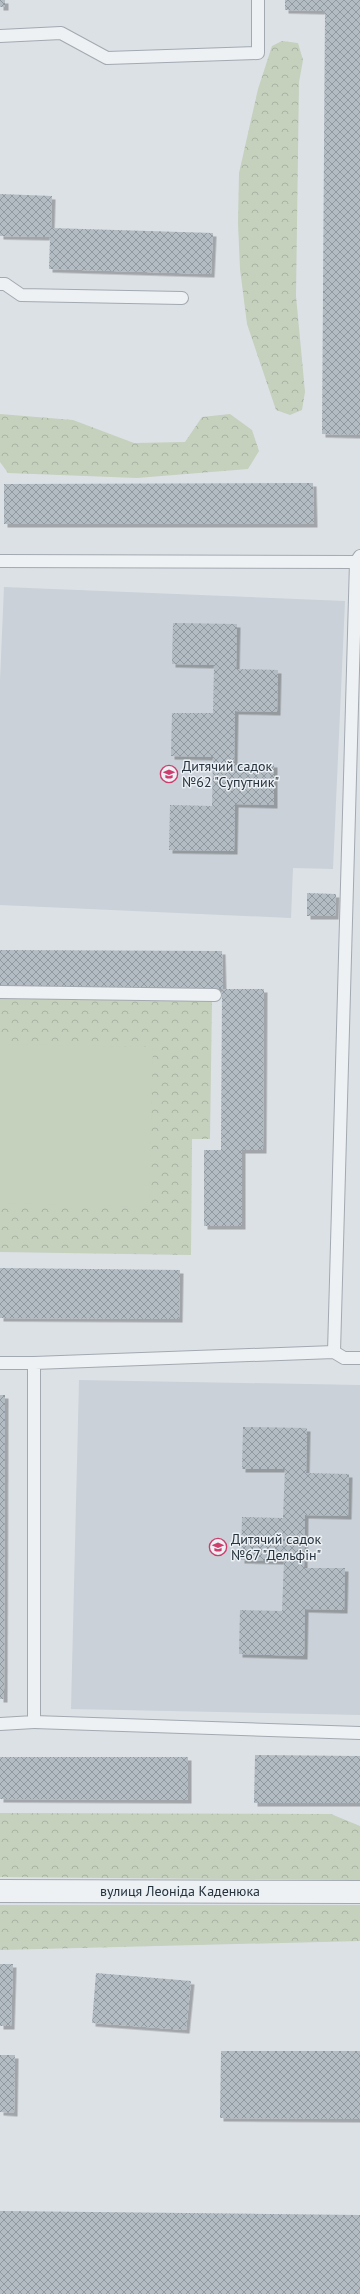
<svg xmlns="http://www.w3.org/2000/svg" width="360" height="2294" font-family="'PT Sans',sans-serif">
<style>
.built{fill:#cad1d8}
.forest{fill:url(#forest-crowns)}
.park{fill:#c5d0bd}
.building{fill:url(#building-cross-hatch);filter:url(#shadow)}
.lines{fill:none;stroke-linecap:round;stroke-linejoin:round}
.service-casing{stroke:#a2a9b0;stroke-width:14}
.minor-casing{stroke:#a2a9b0;stroke-width:24}
.service{stroke:#eef1f4;stroke-width:12}
.minor{stroke:#eef1f4;stroke-width:22}
.labels{text-anchor:middle;stroke-width:3;stroke-linejoin:round;paint-order:stroke}
.poi-label{font-size:14px;fill:#26323c;stroke:#ebf0f4;text-anchor:start}
.street-label{font-size:14px;fill:#26323c;stroke:#ebf0f4}
</style>
<defs>
<pattern id="forest-crowns" width="20" height="18" patternUnits="userSpaceOnUse"><rect width="20" height="18" fill="#c5d0bd"/><path d="M2 6a3 3 0 1 1 6 0M12 15a3 3 0 1 1 6 0" fill="none" stroke="#a9b3a3"/></pattern>
<pattern id="building-cross-hatch" width="8" height="8" patternUnits="userSpaceOnUse"><rect width="8" height="8" fill="#b3bcc3"/><path d="M0 0l8 8M0 8l8-8" fill="none" stroke="#9199a0"/></pattern>
<filter id="shadow"><feDropShadow dx="3.5" dy="3.5" stdDeviation="0" flood-color="#0004"/></filter>
</defs>
<rect width="100%" height="100%" fill="#dce1e6"/>
<g class="built">
<polygon points="4,587 345,601 333,869 293,868 291,918 0,905 0,680"/>
<polygon points="79,1380 360,1385 360,1715 71,1709"/>
</g>
<g class="forest">
<polygon points="282,41 298,43 303,60 299,82 296,296 305,392 302,410 290,415 276,410 247,324 240,269 238,222 239,173 258,89 272,46"/>
<polygon points="0,414 73,420 134,443 185,442 202,417 230,414 252,430 259,451 248,469 137,478 8,473 0,462"/>
<polygon points="0,996 212,999 210,1139 192,1139 191,1255 0,1252"/>
<polygon points="0,1813 331,1814 360,1826 360,1880 0,1877"/>
<polygon points="0,1905 360,1905 360,1941 0,1950"/>
</g>
<polygon class="park" points="0,1044 153,1047 149,1207 0,1203"/>
<g class="building">
<rect x="0" y="0" width="5" height="7"/>
<polygon points="285,0 360,0 360,435 322,434 325,11 285,10"/>
<polygon points="0,194 52,196 51,228 213,233 211,274 49,269 50,237 0,236"/>
<polygon points="313,483 314,524 4,524 4,484"/>
<polygon points="173,623 237,624 236,669 278,670 277,712 235,711 234,763 274,764 274,805 235,804 234,851 169,850 170,805 212,806 213,757 171,756 172,713 213,713 214,665 172,664"/>
<polygon points="307,893 336,894 335,916 307,916"/>
<polygon points="0,950 222,951 223,989 264,989 263,1150 242,1150 242,1226 204,1226 204,1150 221,1150 222,989 0,988"/>
<polygon points="0,1268 180,1270 179,1319 0,1318"/>
<polygon points="0,1395 5,1395 4,1699 0,1699"/>
<polygon points="243,1427 307,1428 306,1473 349,1474 348,1516 305,1515 304,1568 345,1568 344,1610 305,1609 304,1656 239,1654 240,1610 282,1611 284,1561 241,1560 242,1517 283,1518 285,1469 242,1469"/>
<polygon points="255,1755 360,1756 360,1803 254,1803"/>
<polygon points="0,1757 188,1757 188,1800 0,1799"/>
<polygon points="0,1964 13,1964 11,2026 0,2026"/>
<polygon points="96,1973 191,1981 186,2030 92,2023"/>
<polygon points="221,2051 360,2051 360,2119 220,2118"/>
<polygon points="0,2055 15,2055 14,2113 0,2112"/>
<polygon points="0,2211 360,2215 360,2294 0,2294"/>
</g>
<g class="lines">
<defs>
<g id="service">
<polyline points="0,36 61,33 107,58 258,53 258,0"/>
<polyline points="0,284 5,284 21,295 182,298"/>
<polyline points="0,561 356,562"/>
<polyline points="0,992 215,995"/>
<polyline points="334,1352 356,562 360,556"/>
<polyline points="0,1363 34,1363"/>
<polyline points="34,1722 360,1733"/>
<polyline points="0,1724 34,1722 34,1363 334,1352 344,1358 360,1358"/>
</g>
<polyline id="minor" points="0,1891 360,1892"/>
</defs>
<use href="#service" class="service-casing"/>
<use href="#minor" class="minor-casing"/>
<use href="#service" class="service"/>
<use href="#minor" class="minor"/>
</g>
<defs>
<symbol id="school-ring" viewBox="-11 -11 22 22"><circle r="9.5" fill="#ebf0f4" stroke="#cd3e6c" stroke-width="1.5"/><path d="M0-5L7-2L0 1L-7-2ZM-4 1L0 2.5L4 1V4Q0 6-4 4Z" fill="#cd3e6c"/></symbol>
</defs>
<g fill-rule="evenodd">
<use href="#school-ring" x="159" y="764" width="20" height="20"/>
<use href="#school-ring" x="208" y="1537" width="20" height="20"/>
</g>
<g class="labels">
<g class="poi-label">
<text x="182" y="771">Дитячий садок<tspan x="182" dy="16">№62 "Супутник"</tspan></text>
<text x="231" y="1544">Дитячий садок<tspan x="231" dy="16">№67 "Дельфін"</tspan></text>
</g>
<g class="street-label">
<text x="180" y="1896">вулиця Леоніда Каденюка</text>
</g>
</g>
</svg>
